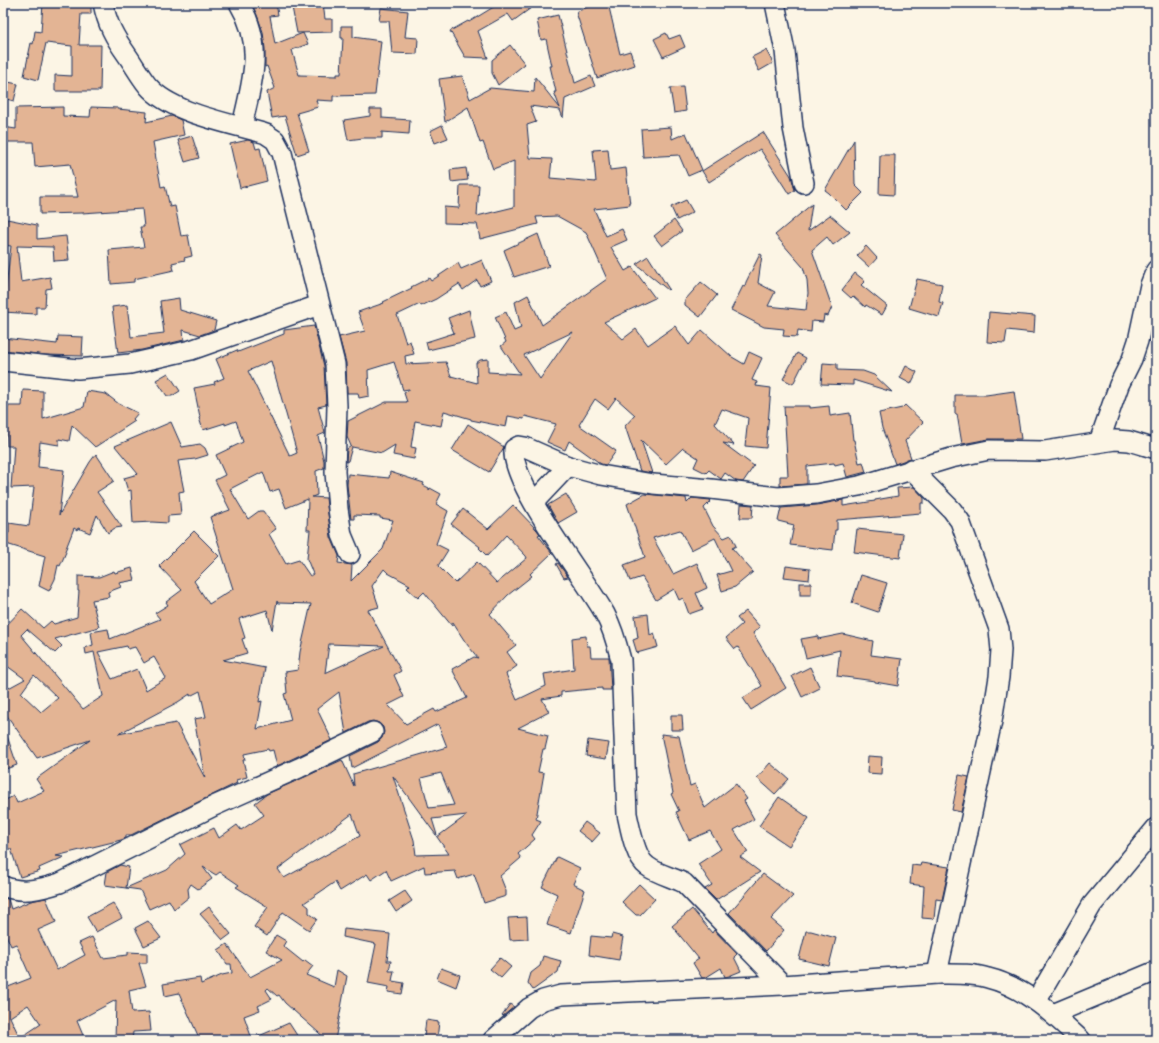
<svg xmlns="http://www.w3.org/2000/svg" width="1159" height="1043" font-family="Sriracha,sans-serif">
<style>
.building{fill:#e3b494;stroke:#1b2f5e;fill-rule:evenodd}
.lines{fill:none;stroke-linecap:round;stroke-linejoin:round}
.minor-casing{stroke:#1b2f5e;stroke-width:22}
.minor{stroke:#fcf5e5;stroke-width:19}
</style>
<rect width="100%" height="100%" fill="#fcf5e5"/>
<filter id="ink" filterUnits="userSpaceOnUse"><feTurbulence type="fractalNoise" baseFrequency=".025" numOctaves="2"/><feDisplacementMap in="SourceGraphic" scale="8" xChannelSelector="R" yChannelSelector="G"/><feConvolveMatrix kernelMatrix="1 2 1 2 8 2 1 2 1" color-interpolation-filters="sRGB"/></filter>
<g filter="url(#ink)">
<g class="building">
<polygon points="43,3 91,3 91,14 81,14 79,45 101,45 100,91 55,91 55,75 72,76 72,46 46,43 38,80 24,76 31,43 33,44 35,31 41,32"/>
<polygon points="251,3 276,3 278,15 270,16 275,44 303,33 308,44 292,50 299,75 337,76 337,74 341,74 343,38 341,38 341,26 353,26 353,37 381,41 375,95 333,96 333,101 316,100 318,107 297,113 309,151 297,155 285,116 272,118 267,92 275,88 267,66 265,67 265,49 263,32 257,15"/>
<polygon points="316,3 323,3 325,19 332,19 332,32 297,33 292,7"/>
<polygon points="500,3 538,3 513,21 508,14 478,31 488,58 465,57 450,31 468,21 469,22"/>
<polygon points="597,3 608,3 620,54 630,51 635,65 597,78 576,12"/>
<polygon points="381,8 408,11 405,37 418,38 417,54 392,53 389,21 379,21"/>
<path d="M558,15L575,83L591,76L595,86L565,99L563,118L560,110L530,106L536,122L527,125L530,158L552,159L550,178L596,182L593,150L608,149L610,170L626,168L630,205L594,209L606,236L622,229L627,240L611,247L625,271L632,267L655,298L604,322L623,339L636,329L648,345L675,326L689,345L702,330L732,357L744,364L749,352L762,358L752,380L757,382L756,386L771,388L766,448L745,446L748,418L722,409L715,424L734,445L723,443L754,466L743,482L736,481L725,473L721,479L709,470L706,473L694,467L698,458L683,448L666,464L641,440L652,473L640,471L625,426L635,415L616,398L608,409L595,399L579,425L616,451L606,465L601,464L569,441L565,450L547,442L556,424L525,416L524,419L508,416L506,427L471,420V419L444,411L441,426L415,421L411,447L416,448L414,459L393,455L395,445L382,453L352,447L348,461L346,462L347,449L351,446L347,437L348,421L386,402H407L404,393L409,390V389L403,390L394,362L368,370L369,396L359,398L358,393H347L346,363L339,337L365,331L358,312L384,303L383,302L412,288L411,287L429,278L431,281L458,263L461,269L482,260L491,281L480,286L477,280L463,290L459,284L436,299L421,306L420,304L397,315L406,343L410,341L414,354L405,356L406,364L446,362L451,376L477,383L476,363L480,360L488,359V372L520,374L501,346L506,342L495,317L506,312L514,331L521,328L515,302L528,295L542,325L607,279L586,232L557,216L536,217L538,224L480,239L477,224L444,223V207L459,208L460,185H479L477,216L514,207V161L493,169L483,142L480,143L468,107L445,122L439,79L462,76L470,99L490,88L534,92L535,77L560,108L554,92H556L550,66H552L546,39L541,40L537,20ZM573,332L540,379L524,355Z"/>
<polygon points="666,33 669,39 680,35 685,47 663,57 654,39"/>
<polygon points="510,45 525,64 498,85 492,73 492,60"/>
<polygon points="766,50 773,63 759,71 752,57"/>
<polygon points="3,81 18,84 14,101 3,98"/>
<polygon points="683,87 686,111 674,113 670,88"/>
<polygon points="63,107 63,116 90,117 91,107 118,108 118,109 147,112 146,122 172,116 181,120 184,135 153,142 161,187 165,186 170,207 175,206 181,236 188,235 192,256 184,258 185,260 172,263 174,270 134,279 134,282 111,284 109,250 144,247 140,227 144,227 142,209 82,213 40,214 40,197 78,197 70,164 35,167 33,142 3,142 3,127 16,129 16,108"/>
<polygon points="370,109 382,109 382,118 410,120 409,134 382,132 382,138 363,138 348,140 344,120 370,116"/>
<polygon points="442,125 448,138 435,143 430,131"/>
<polygon points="671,127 672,139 686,133 702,170 688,176 679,155 643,157 641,129"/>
<polygon points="763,132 791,176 795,190 789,194 760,149 709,182 702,171"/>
<polygon points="192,136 199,158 185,162 178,140"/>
<polygon points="248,140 254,142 256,149 260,148 267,181 240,188 230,144"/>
<polygon points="854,140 855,185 863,193 846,210 829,193 825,190"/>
<polygon points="880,155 895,155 894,195 879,194"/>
<polygon points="466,168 468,180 451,182 450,170"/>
<polygon points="686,200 693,212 677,220 671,207"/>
<polygon points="812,204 808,231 830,215 850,232 833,245 827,237 812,250 832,307 828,316 824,315 823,322 812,321 811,332 798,330 797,337 783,336 784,329 764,327 731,310 743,286 745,287 746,282 760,254 762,255 758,283 775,292 768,306 806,310 808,293 807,280 803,267 775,235"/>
<polygon points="7,219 37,225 37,239 66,236 69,260 54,261 53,247 17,246 21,282 50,277 52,288 46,289 45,307 36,307 36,314 3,312 11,246 3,245"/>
<polygon points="674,220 682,231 662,246 654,236"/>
<polygon points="538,234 549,266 514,277 504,250"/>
<polygon points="866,246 877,258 869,267 857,256"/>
<polygon points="648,256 669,289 668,290 636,264"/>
<polygon points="855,273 865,281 861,285 887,306 882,315 866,305 865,307 853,296 851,298 842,290"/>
<polygon points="917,279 942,284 939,302 943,303 939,317 909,308"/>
<polygon points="701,282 717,295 700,317 685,305 685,300"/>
<polygon points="179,298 180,310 216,321 214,330 200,335 183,330 184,340 142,350 118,353 112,307 127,305 131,337 164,333 160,301"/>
<polygon points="469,310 475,339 428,350 426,342 454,333 448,318"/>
<polygon points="989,312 1035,316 1034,333 1007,330 1005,343 987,342"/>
<path d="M314,326L324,366L326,405L318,407L325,433L318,436L324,461V468L316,471L317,495L312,497L326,498L331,537L339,556L338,563L352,565L351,581L383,549L393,520L380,518V516L354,515V519H351L347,485L348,474L389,478L390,472L424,483L423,485L429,488V490L430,488L441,494L436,504L448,511L436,544L448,550L438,566L455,583L477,562L497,583L527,558L526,556L506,535L487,556L479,548L480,547L451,524L463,509L488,529L513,505L537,530L540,534L538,535L552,553L530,574L532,576L508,595L490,614L516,645L507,652L517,666L506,674L517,700L546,686L544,674L574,669L572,638L586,636L587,646H590L591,657H609L611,690H602V688L561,692V696L542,699L549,712L518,728L548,736L545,749H543L538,772L544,773L536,819L541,821L532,835L535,839L518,854L521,858L500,876L506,891V896L484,903L474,874L458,879L455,871L425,873L424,866L391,881L386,870L371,880L367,874L340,891L335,882L304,903L309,907V913L317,919L309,930L283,912L267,936L254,927L268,907L236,887L239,885L220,872L216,875L203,867L212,879L198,889L191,884L188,889L189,897L174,909L169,900L149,909L140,890L126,888L167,870L185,854L180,845L214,828L219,838L237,825L241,830L264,815L255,803L267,794L342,760L354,786L353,774L447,747L438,724L352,768L350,756L378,742L382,738L384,732L383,727L379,723L373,721L368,722L346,733L339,692L317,709L332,740L277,766L273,750L269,751L268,749L244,754L245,760H243L247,777L236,780L237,783L131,835H126V838L121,840L56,856L64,857L39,868L40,871L20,877L11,849H5V838L3,839V801L14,796L17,803L44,791L36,779L90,740L37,758L3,710V691L25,679L3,663V629L22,609L43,628L51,621L54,624L77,617L79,591H78V576L99,577L114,571L115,573L132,568L135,580L119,583L121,587L108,592L109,597L92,600L99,627L55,639L62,646L55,653L27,629L21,635L83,709L103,696L94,652L86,654L85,648L93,645L91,632L108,629L110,639L160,619L155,613L168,605L166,602L182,590L159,566L194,531L219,556L194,581L209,604L233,589L210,517L230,510L215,480L225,475L216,455L243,442L236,421L225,425V423L203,430L199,418L200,417L194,388L215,384L214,382L224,378L216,359L237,350L238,352L284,334V330ZM271,361L297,453L290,456L248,371ZM263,472L270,492L279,489L286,508L308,499L307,530H310L307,559L313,574L310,576L299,560L286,564L269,534L276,529L263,511H259L248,519L230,489ZM384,569L388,573L410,585L407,588L418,598L424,592L452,626L453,623L466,643L478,658L474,657L452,669L467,698L436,712L434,709L406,724L388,705L404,697L394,675L401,671L368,610L379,607L372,586ZM277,601L278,603L311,604L300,652L298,670L285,672L287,693L284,694L291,720L257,729L262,701L259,702L265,668L223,660L247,653L242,639L245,638L239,619L267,610L272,630ZM329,644L384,646L325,673ZM127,646L128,649L135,647L144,663L154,657L166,678L146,690L137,669L112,679L98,652ZM34,675L58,698L41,712L21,693ZM200,691L206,717L194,719L205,778L176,723L118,734L178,702L190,694V696ZM441,773L454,805L429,808L421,778ZM393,776L436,835H437L432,819L467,815L437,837L449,854L416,855L414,840ZM352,814L360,836L284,878L278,869Z"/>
<polygon points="58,336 83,337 82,356 46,355 3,350 3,338 57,344"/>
<polygon points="797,353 806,358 793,384 783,379"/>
<polygon points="823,363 837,364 837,370 863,371 874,375 892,392 853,380 853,385 821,384"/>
<polygon points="906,366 917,372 911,384 900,378"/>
<polygon points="168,373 180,391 172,396 167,396 156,380"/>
<polygon points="23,390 43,391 43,419 84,407 87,391 106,394 119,404 138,413 133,419 135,421 95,447 72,425 69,441 59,439 59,445 40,442 38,467 64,470 59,515 90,462 96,454 114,481 97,492 122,527 115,528 108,533 97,515 90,533 78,528 77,530 74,528 65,551 66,552 60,566 58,565 55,579 49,591 39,586 45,556 3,543 3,534 9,533 9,523 29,526 34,487 11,488 14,446 7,446 6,417 3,417 3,406 22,406"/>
<polygon points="1014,391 1021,439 989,439 962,444 957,414 955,414 955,395 986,395"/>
<polygon points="905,405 923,422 905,441 911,458 895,464 882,428 879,413 902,408"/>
<polygon points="784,406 810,406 810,408 829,406 830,416 850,413 853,440 854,440 859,463 863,462 866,472 847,477 843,463 835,465 834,463 807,466 807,484 780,486 780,476 788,476"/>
<polygon points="171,422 182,447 200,444 205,448 208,455 195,459 178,461 184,491 179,492 181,515 168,516 168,523 152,522 133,523 131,490 128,491 124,478 138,474 115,446"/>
<polygon points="468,424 504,447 489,472 452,450"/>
<polygon points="914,487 924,498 924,503 921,503 921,513 837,520 837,530 835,530 833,550 790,545 794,525 778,521 781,508 817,505 843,500 843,506 875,501 875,500 898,496 897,488"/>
<polygon points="566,494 577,512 558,523 548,505"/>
<polygon points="645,494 686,498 687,503 692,498 710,500 711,501 704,508 713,526 724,538 731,535 736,546 732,548 753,572 735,587 722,591 717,575 731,571 715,538 691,550 680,530 653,538 673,574 697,563 707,588 696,593 703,609 689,614 683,598 679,600 674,589 656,600 642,577 630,581 624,565 645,557 627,504"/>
<polygon points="741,504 753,505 752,518 740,518"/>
<polygon points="857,529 903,534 900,558 854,552"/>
<polygon points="558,563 568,577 564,578 556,564"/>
<polygon points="786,566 810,569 809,580 784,577"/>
<polygon points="861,575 887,583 878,612 852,603"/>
<rect x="800" y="583" width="11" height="12"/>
<polygon points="746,611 760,627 753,633 786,688 751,710 743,698 762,686 738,647 735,649 726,638 742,624 737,618"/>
<polygon points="648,614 650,635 654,633 658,647 637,653 633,640 638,638 635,616"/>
<polygon points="843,634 873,641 871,655 902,659 898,686 875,682 875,681 837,676 840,650 806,658 801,639 818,636 818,639"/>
<polygon points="810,667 820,688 802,697 792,676"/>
<polygon points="671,715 682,715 683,730 671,730"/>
<polygon points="3,730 5,730 17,765 3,770"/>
<polygon points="661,734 679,736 690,786 695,784 705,808 736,784 747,799 744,801 754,819 734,830 748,852 740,857 760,872 716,900 705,889 712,885 698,864 721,849 710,831 689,840 676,812 679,811 671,794 673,793"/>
<polygon points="588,740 609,743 606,759 586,756"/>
<polygon points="868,756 882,757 881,774 867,773"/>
<polygon points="770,763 789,779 775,794 757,778"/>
<polygon points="959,775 969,777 961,812 952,810"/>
<polygon points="779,797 809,818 789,846 759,826"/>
<polygon points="585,822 600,833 592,842 578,831"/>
<polygon points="557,857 580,868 573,884 585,890 571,933 547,925 557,894 542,887"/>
<polygon points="921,863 949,867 942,900 936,899 934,919 922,918 924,886 910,884 912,865 920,866"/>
<polygon points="120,865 129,867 126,888 105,885 107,872"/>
<polygon points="763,874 793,896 771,919 784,930 766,951 729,913"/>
<polygon points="639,884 655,899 640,915 636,915 622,902"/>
<polygon points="405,891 412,901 396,912 389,901"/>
<path d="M3,898L8,899L11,909L31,901L46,898L56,922L38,930L57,970L85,955L79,943L92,937L103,958L128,955V952L147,953V963H139L146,986L129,990L132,1013L149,1012L151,1031L133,1032L132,1040H115L116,1000L77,1021L85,1040H3V989L31,978L16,944L11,946L3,928ZM28,1005L41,1024L20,1038L10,1017Z"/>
<polygon points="113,903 122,918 96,932 87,917"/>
<polygon points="209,907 231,934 223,940 200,914"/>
<polygon points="692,909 712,933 714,930 737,954 734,957 741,971 729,976 725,977 721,968 705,978 702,978 693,963 699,959 672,926"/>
<polygon points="527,917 528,939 510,940 508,918"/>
<polygon points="148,921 161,938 144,946 135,928"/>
<polygon points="344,929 390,934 387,961 391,961 389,971 394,971 392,981 404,983 402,994 388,992 389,987 368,983 376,944 343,937"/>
<polygon points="806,931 811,931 836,938 829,966 799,959"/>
<polygon points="612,934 623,937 619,960 589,955 591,936 611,938"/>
<polygon points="276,935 286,941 283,946 303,962 305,960 313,966 306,975 334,987 337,970 347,976 335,1040 327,1040 285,1003 279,995 277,996 268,988 266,990 272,999 258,1006 260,1010 244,1016 252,1039 289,1023 300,1040 200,1040 179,993 165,996 163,984 200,978 201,984 222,975 232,973 231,964 227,964 218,950 227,944 250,977 282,960 266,951"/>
<polygon points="543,956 561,961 558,972 533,990 528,983 531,973 540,966"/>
<polygon points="500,958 511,967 501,978 490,969"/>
<polygon points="441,968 460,975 456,987 437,979"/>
<polygon points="510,1004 514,1007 503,1016 502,1015"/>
<polygon points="426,1020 439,1022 437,1039 424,1037"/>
</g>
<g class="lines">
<defs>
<g id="minor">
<path d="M103,3C107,24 115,38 127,55C134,65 140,76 148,86C172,114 231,123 266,134L275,140L282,153L335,364L337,406L335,472L338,509L342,535L350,554"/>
<path d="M239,3C265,46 252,81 242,126"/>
<polyline points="775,3 785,51 793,128 804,183"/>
<polyline points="3,361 78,369 130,364 191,350 319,305"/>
<polyline points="1099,442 1119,385 1132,359 1138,341 1150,285 1156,270"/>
<polyline points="911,469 952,510 960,521 999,629 1001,650 999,677 992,721 937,974"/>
<polyline points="534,502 568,466"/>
<path d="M3,886C22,894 41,889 60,883L214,806L299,768L373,732"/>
<path d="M783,985L684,883C672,877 657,874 647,866C635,858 630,827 627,814L621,660C617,644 613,629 605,614C586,579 510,484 514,449L519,446L525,447L568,466L601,475L653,484L711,489L778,497L816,494L859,486L951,458L989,450L1045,451L1115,440L1129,441L1156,449"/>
<polyline points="1036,1001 1092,905 1156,828"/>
<polyline points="1053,1014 1156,971"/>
<path d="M493,1040L529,1008L543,1000L561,995L783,985L937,974C953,974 972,973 988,978C1025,987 1054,1015 1081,1040"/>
</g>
</defs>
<use href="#minor" class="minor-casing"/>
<use href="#minor" class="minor"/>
</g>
</g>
<rect width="1159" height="1043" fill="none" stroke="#fcf5e5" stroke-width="16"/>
<rect x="8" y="8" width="1143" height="1027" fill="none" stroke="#1b2f5e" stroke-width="1.5" filter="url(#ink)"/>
</svg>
